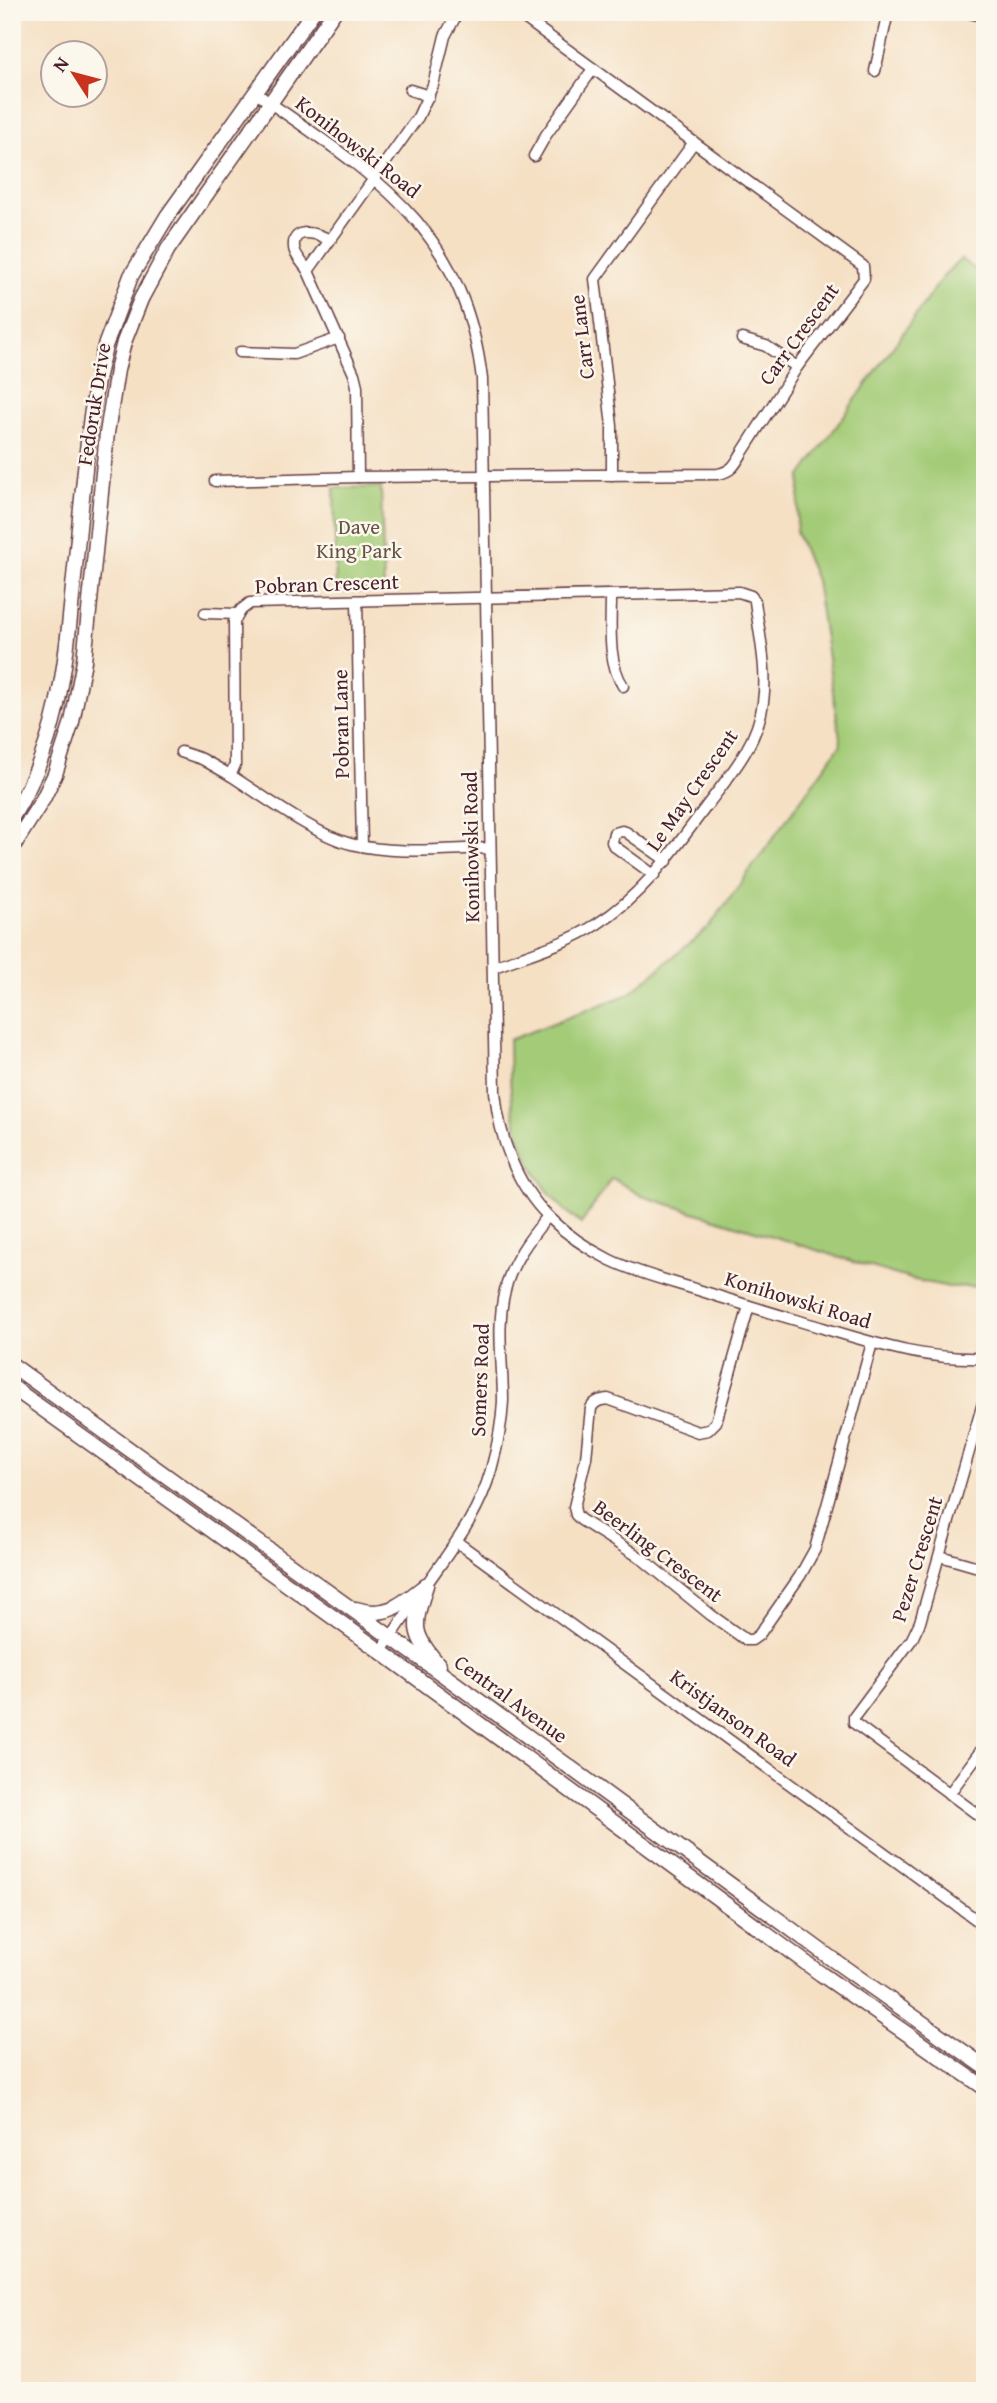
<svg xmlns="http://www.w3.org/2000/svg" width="997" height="2403" font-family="'Gentium Book Plus',serif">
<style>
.green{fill:#a4cc78;stroke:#777652;stroke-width:2}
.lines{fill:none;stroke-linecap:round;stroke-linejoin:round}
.minor-casing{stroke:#643c42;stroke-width:13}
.major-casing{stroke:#643c42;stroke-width:17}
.minor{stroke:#fff;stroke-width:10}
.major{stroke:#fff;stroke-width:14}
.labels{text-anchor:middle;stroke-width:5;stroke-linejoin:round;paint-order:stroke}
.street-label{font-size:21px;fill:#4a1f2b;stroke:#fbf7ec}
.park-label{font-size:21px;fill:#655342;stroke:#fbf7ec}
</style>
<rect width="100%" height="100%" fill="#fbf7ec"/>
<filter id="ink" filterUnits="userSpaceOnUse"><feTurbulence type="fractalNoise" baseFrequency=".0143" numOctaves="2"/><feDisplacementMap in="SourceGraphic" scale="14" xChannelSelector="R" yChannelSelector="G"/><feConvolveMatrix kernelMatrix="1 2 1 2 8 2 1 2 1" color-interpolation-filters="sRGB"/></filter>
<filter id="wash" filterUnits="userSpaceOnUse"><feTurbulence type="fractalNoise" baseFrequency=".00686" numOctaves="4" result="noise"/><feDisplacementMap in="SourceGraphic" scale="28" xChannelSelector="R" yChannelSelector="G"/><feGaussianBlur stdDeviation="1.57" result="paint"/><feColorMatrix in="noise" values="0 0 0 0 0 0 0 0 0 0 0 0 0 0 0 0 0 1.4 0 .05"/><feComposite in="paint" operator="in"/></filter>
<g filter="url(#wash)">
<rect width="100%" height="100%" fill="#f5e0c4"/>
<g class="green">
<path d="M961,259L985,277V1286L949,1287L910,1279L642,1196L612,1178L581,1224C571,1215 558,1205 550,1194C511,1142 510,1102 509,1040L629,994L709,927L841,744L816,580L796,532L801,476L945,274Z"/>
<polygon points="381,487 384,591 336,592 334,488"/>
</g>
</g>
<g filter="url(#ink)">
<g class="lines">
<defs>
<g id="minor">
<path d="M458,12L445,36L433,85L418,117L308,271L354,374L357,386L358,477L718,474C732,471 735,465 742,453L797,367L864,279L863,266L516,12"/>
<polyline points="966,12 985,17"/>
<polyline points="875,71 888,12"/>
<polyline points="410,90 429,96"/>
<path d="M256,93C372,175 463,224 482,379L495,1092C499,1137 516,1185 549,1217C566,1234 588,1249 610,1260C641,1275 678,1283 711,1294C748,1306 786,1317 823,1328C880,1345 925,1360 985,1358"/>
<polyline points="534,156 546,135 593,69"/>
<path d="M308,271C304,264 294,255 294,247C292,226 319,233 329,240"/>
<polyline points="742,339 766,346 797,367"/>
<polyline points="240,352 294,354 339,338"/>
<polyline points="612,475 612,426 595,279 694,142"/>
<polyline points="215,481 358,477"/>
<path d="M611,596C611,625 607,661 623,686"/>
<polyline points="357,602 362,846"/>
<polyline points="205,613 238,614"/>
<polyline points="181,752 202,759 230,775"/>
<path d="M490,848C446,849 393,855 351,844C315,835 263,796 230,775L235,765L234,622L241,610L250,603L739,592L751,596L755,601C759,634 768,669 763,702C758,744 730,775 705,808C673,851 643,895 597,924C566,944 528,954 494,967"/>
<polyline points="654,875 614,846 612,842 614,833 622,831 626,832 667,861"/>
<path d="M749,1306L716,1422L708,1430L698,1432L608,1399C600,1400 595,1401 591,1408L586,1458L574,1507L576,1515L581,1520L641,1558L711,1615L746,1640H752L759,1635L800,1576L815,1549L872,1343"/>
<polyline points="985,1396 920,1622 912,1639 854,1717 854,1723 985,1820"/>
<polyline points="457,1542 985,1926"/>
<polyline points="940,1556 985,1569"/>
<path d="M381,1651C396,1630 411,1607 426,1585C451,1549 479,1514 491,1470C497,1448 502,1424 503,1401C503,1364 496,1326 505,1290C512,1261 530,1238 548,1216"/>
<polyline points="949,1794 985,1745"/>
</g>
<g id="major">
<path d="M12,817C58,744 65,670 73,587C79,530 84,473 91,416L98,375L105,346L131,276L168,215L313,12"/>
<polyline points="12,848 43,799 55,774 72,722 84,661 107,433 117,370 124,342 141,299 168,249 334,12"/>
<polyline points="12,1365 456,1684 832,1959 985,2067"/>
<polyline points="12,1387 369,1643 821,1974 985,2088"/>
<path d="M426,1585C414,1626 410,1632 439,1665"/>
<path d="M356,1609C387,1619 403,1603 426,1585"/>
</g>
</defs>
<use href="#minor" class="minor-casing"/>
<use href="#major" class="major-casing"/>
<use href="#minor" class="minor"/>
<use href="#major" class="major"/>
</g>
</g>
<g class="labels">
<g class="street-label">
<text transform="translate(358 147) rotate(38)" y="7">Konihowski Road</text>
<text transform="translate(799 334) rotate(-54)" y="7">Carr Crescent</text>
<text transform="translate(582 337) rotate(-97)" y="7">Carr Lane</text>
<text transform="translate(94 404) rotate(-81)" y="7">Fedoruk Drive</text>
<text transform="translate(327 584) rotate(-2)" y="7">Pobran Crescent</text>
<text transform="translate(341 724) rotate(-91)" y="7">Pobran Lane</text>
<text transform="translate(692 790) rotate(-55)" y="7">Le May Crescent</text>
<text transform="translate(471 847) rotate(-91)" y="7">Konihowski Road</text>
<text transform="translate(798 1300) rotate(17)" y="7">Konihowski Road</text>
<text transform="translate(480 1380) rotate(-88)" y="7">Somers Road</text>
<text transform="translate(658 1551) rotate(37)" y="7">Beerling Crescent</text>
<text transform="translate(917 1559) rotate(-73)" y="7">Pezer Crescent</text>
<text transform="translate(511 1699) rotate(36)" y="7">Central Avenue</text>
<text transform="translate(733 1718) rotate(36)" y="7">Kristjanson Road</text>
</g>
<g class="park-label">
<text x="359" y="534">Dave<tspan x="359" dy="24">King Park</tspan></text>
</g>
</g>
<rect width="997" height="2403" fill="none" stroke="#fbf7ec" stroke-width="42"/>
<g transform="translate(74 74) rotate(306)"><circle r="33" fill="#fbf7ec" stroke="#b4a19f" stroke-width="2"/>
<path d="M0-5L12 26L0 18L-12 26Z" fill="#c8321e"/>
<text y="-10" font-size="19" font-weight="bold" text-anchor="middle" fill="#4a1f2b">N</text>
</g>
</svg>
